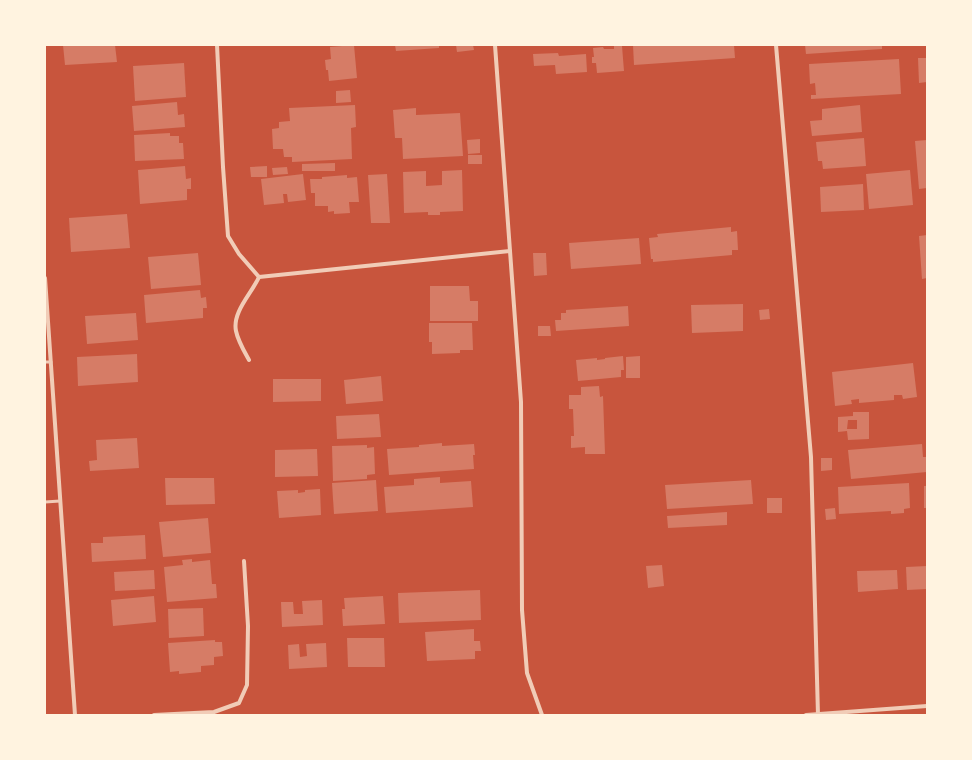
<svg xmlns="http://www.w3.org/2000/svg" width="972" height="760" font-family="Arial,sans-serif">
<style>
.building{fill:#d67c66;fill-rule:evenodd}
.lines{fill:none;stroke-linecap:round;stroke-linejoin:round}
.service{stroke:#f1ccb7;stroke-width:3}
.minor{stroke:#f1ccb7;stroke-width:4}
</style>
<rect width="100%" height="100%" fill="#c8553d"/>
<g class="building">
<polygon points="63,45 115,45 117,62 65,65"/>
<polygon points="354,45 357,78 329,81 328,70 326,70 325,60 331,59 330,47"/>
<polygon points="395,45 439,45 439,48 396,51"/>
<polygon points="456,45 473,45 474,50 457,52"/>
<polygon points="633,45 734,45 735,58 634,65"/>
<polygon points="805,45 882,45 882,49 806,54"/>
<polygon points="614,46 622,46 624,71 597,73 596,63 592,63 592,57 594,57 593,48 603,47 604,49 614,49"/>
<polygon points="558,53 559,56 586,54 587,72 556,74 555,65 534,66 533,54"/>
<polygon points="918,58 927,58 927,82 919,83"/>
<polygon points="899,59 901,94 811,99 811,95 816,95 815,83 810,84 809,64"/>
<polygon points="184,63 186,97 135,101 133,66"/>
<polygon points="350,90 351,102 336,103 336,91"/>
<polygon points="177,102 178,115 184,114 185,127 134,131 132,106"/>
<polygon points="355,105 356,127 351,128 352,159 292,162 292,157 284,157 283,149 273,149 272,129 279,128 279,122 290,121 289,108"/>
<polygon points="860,105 862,132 812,136 810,121 822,120 822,109"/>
<polygon points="416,108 416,115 460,113 463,156 403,159 402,138 395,138 393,110"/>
<polygon points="170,133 170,136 179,136 179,143 183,143 184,159 135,161 134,135"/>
<polygon points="864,138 866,166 823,169 822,161 818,161 816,142"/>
<polygon points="480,139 480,153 468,154 467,140"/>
<polygon points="927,140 927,188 919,189 915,141"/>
<rect x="468" y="155" width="14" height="9"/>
<polygon points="335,163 335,171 302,171 302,164"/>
<polygon points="185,166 186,179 191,178 191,189 187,189 187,200 140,204 138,170"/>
<polygon points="267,166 267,177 251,177 250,167"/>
<polygon points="287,167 288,174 273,175 272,168"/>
<polygon points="462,170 463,211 440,212 440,215 428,215 428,212 404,213 403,172 426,171 426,186 442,185 442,171"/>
<polygon points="910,170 913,205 869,209 866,174"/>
<polygon points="303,174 306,200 288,202 287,194 283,194 284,203 264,205 261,179"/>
<polygon points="387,174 390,223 371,223 368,175"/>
<polygon points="347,175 347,178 357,177 359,202 349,202 350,213 334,214 334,211 328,212 328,206 315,206 315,193 311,193 310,179 322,179 322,177"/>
<polygon points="863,184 864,210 821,212 820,187"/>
<polygon points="127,214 130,248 71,252 69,218"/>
<polygon points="731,227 731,232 737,231 738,250 732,250 732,255 653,262 653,259 651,259 649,238 658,237 657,234"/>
<polygon points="927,235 927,278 922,279 919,236"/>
<polygon points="639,238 641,264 571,269 569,243"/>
<polygon points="198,253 201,285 151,289 148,257"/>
<polygon points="533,253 546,253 547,275 534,276"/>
<polygon points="430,286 469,286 470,301 478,301 478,321 430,321"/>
<polygon points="200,290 201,298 206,297 207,308 203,308 203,318 146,323 144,295"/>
<polygon points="743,304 743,331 692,333 691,305"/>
<polygon points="628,306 629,326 556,331 555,320 561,320 561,313 566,313 566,310"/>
<polygon points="769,309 770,319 760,320 759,310"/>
<polygon points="136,313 138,340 87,344 85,316"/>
<polygon points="429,323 472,323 473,350 460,350 460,353 432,354 432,342 429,342"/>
<polygon points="538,326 550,326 551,336 538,336"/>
<polygon points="137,354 138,382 78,386 77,357"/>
<polygon points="623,356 624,370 621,370 621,377 578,381 576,360 597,358 597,360 605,359 605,358"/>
<polygon points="640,356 640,378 626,378 626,357"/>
<polygon points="913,363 917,397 903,399 902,395 894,395 894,400 859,403 859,399 851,400 852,404 835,406 832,372"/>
<polygon points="381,376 383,401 346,404 344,380"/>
<polygon points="273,379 321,379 321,401 273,402"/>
<polygon points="599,386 600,397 603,396 605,454 585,454 585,447 571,448 571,436 574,436 573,409 569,409 569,395 581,395 581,387"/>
<path d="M853,412H869V439L848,440L847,431L838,432V417L853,416ZM848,420H857V429H847Z"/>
<polygon points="379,414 381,437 337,439 336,416"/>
<polygon points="137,438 139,468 90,471 89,461 97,460 96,440"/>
<polygon points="442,443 442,446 474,444 475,455 473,455 474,469 389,475 387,449 419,447 419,445"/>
<polygon points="922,444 923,457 927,457 927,472 851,479 848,450"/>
<polygon points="367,445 367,448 374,447 375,474 367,475 367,479 333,481 332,446"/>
<polygon points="317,449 318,476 275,477 275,450"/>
<polygon points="821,458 832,458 832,470 821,471"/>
<polygon points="440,477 440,483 471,481 473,507 386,513 384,487 414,485 414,479"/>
<polygon points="165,478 214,478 215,504 166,505"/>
<polygon points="376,480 378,511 334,514 332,483"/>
<polygon points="751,480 753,504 667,509 665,485"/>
<polygon points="909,483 910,508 904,509 904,513 891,514 891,511 839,514 838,487"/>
<rect x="924" y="486" width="3" height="22"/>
<polygon points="320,489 321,515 279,518 277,491 298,490 298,493 305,492 305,490"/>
<rect x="767" y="498" width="15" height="15"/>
<polygon points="835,508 836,519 826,520 825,509"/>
<polygon points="727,512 727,525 668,528 667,516"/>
<polygon points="208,518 211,553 163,557 159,522"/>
<polygon points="145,535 146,559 92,562 91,543 103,543 103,537"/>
<polygon points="192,559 192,562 210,560 212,584 216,584 217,598 167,602 164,567 183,565 182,560"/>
<polygon points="662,565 664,586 648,588 646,566"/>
<polygon points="927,566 927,589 907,590 906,567"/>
<polygon points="154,570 155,589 115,591 114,572"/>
<polygon points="897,570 898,589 858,592 857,571"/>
<polygon points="480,590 481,620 399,623 398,593"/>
<polygon points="154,596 156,622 113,626 111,600"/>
<polygon points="383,596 385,624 343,626 342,609 345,609 344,598"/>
<polygon points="322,600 323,625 282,627 281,602 293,602 294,614 303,614 302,601"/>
<polygon points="203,608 204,636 169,638 168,609"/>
<polygon points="474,629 474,641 480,641 481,651 475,651 475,659 427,661 425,632"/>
<polygon points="347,638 384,638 385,667 348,667"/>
<polygon points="215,640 215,642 222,642 223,656 214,657 214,665 201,666 201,672 179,674 179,671 170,672 168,643"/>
<polygon points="326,643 327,667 289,669 288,645 299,644 300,657 307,656 306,644"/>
</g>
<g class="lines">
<g class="service">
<polyline points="45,362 51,362"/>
<polyline points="45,502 60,501"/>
</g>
<g class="minor">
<polyline points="217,45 223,167 228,236 239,254 259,277 510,251 495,45"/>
<polyline points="776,45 811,457 818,715"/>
<polyline points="510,251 521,402 522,610 527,673 542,715"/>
<polyline points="45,278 75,715"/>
<path d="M249,360C244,351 238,341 236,331C232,312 252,293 259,277"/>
<polyline points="154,715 214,712 239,703 247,685 248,626 244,561"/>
<polyline points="806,715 927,706"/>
</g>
</g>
<rect width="972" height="760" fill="none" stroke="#fff3e0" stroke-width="92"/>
</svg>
